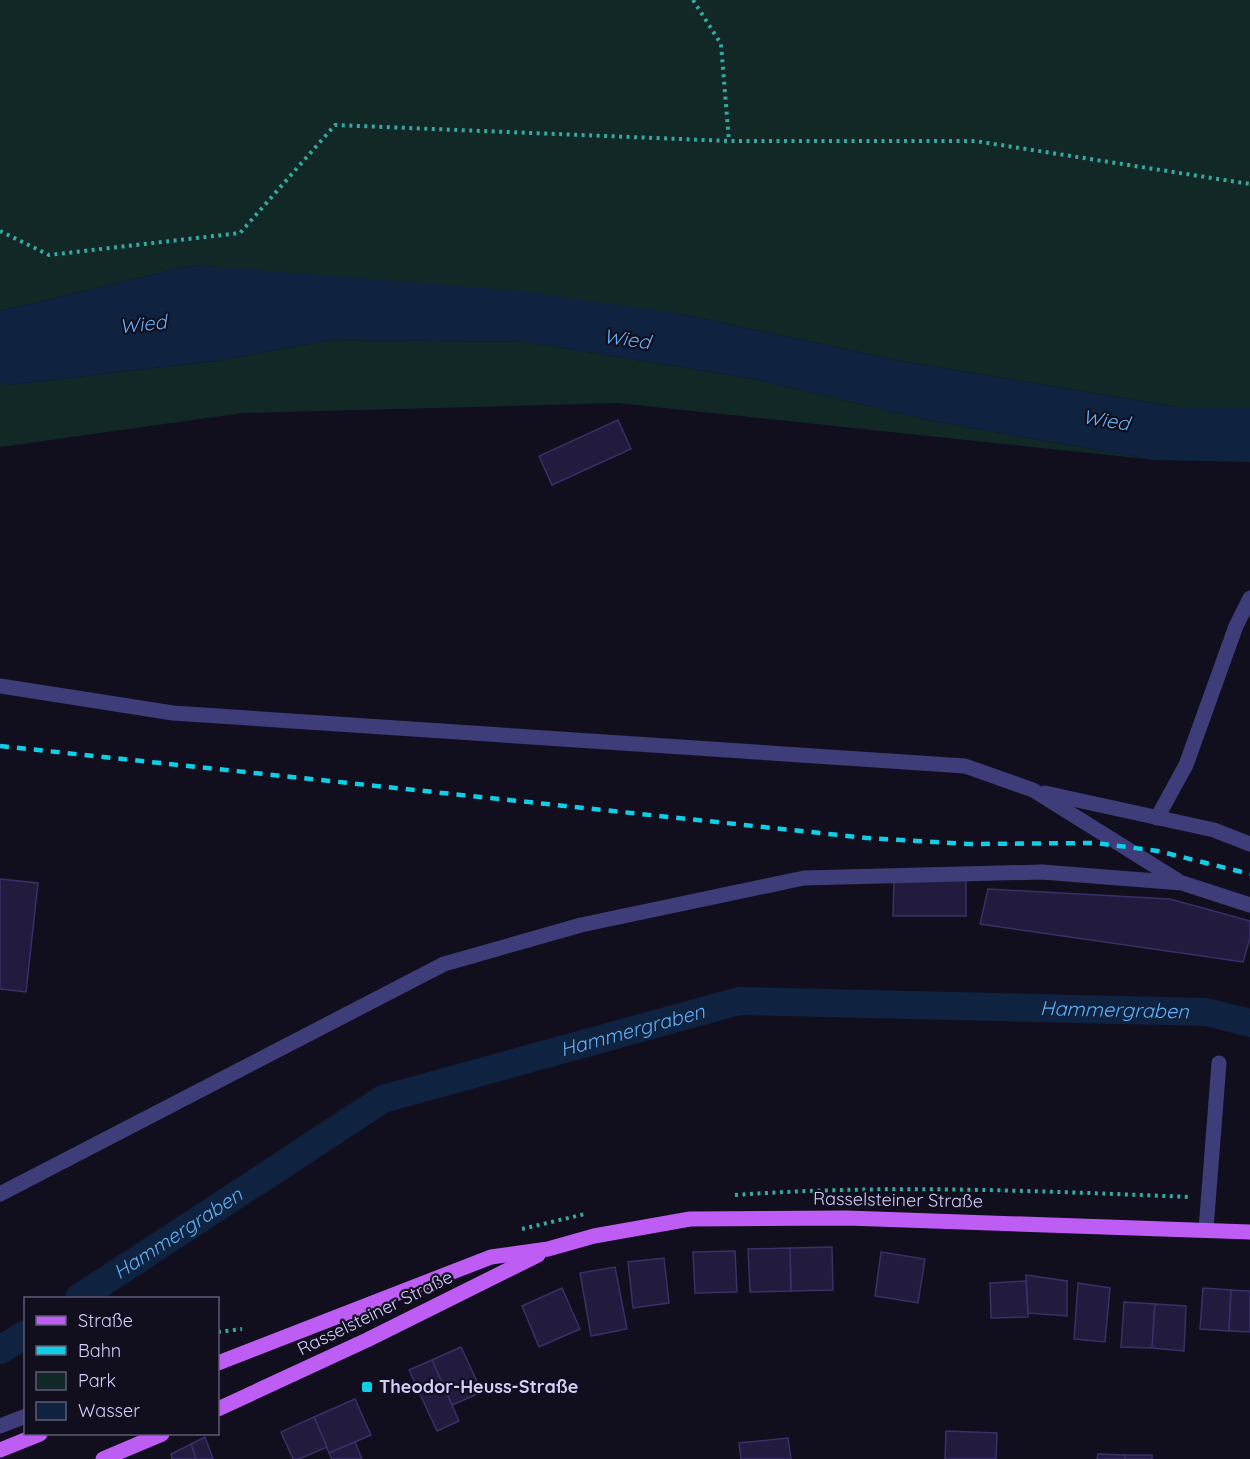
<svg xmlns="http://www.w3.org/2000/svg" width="1250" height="1459" font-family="Quicksand,sans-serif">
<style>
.green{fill:#112827}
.water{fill:#0f2240}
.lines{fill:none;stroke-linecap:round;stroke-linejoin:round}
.canal{stroke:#0f2240;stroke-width:28}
.building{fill:#221b3e;stroke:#3b2f68;stroke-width:1.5}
.path{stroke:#36a8a2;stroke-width:4;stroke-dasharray:3 4.5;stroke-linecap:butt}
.minor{stroke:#3f3c7a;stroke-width:15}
.major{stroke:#bd5df4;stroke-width:15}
.rail{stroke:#10cee6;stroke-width:4.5;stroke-dasharray:9 8;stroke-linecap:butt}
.poi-dot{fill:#10cee6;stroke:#110e1e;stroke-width:2}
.labels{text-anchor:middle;stroke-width:4.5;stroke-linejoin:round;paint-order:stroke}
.street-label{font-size:18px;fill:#d4cefc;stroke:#110e1e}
.poi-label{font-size:18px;font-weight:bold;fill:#d4cefc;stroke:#110e1e;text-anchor:start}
.water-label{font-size:20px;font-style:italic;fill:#63b0f4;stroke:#110e1e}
</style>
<rect width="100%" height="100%" fill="#110e1e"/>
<g class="green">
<polygon points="0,0 1250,0 1250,407 1177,407 906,362 680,314 194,265 0,311"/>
<polygon points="331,340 526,342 754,379 932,421 1155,460 618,403 243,413 0,447 0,381 7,385 216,361"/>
</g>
<polygon class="water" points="194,265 519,291 680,314 906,362 1177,407 1250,407 1250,462 1155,460 932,421 754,379 526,342 331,340 216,361 7,385 0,381 0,311"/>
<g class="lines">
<g class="canal">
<path id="s1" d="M79,1298L383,1099L739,1001L1206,1012L1250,1023"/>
<polyline points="0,1350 26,1334"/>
</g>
</g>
<g class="building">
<polygon points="618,420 631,449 552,485 539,456"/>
<polygon points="0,879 38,883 26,992 0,989"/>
<polygon points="894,880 966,880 966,916 893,916"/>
<polygon points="988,889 1170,899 1250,921 1250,938 1243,962 980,924"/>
<polygon points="832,1247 833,1290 791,1291 790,1248"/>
<polygon points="790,1248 791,1291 750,1292 748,1249"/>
<polygon points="735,1251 737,1292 695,1293 693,1252"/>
<polygon points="881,1252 925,1259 918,1303 875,1296"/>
<polygon points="664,1258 669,1303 633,1308 628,1262"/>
<polygon points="615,1267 627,1329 591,1336 580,1273"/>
<polygon points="1026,1275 1067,1281 1067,1316 1028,1313"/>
<polygon points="1026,1281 1028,1317 991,1318 990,1283"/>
<polygon points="1078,1283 1110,1288 1105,1342 1074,1339"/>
<polygon points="562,1288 580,1329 539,1347 522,1306"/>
<polygon points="1203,1288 1231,1290 1229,1331 1200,1329"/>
<polygon points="1231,1290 1250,1291 1250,1332 1229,1331"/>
<polygon points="1124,1302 1155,1304 1152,1348 1121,1347"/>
<polygon points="1155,1304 1186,1306 1184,1351 1152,1348"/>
<polygon points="461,1347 482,1392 452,1405 432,1360"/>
<polygon points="432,1360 459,1421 437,1431 409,1370"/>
<polygon points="355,1399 371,1435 329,1453 314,1417"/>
<polygon points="314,1417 327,1447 299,1459 293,1459 281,1432"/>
<polygon points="946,1431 997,1433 996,1459 945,1459"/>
<polygon points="205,1437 213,1459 196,1459 191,1444"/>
<polygon points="788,1438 791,1459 741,1459 739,1443"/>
<polygon points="355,1442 362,1459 332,1459 329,1453"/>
<polygon points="191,1444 196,1459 172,1459 171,1454"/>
<polygon points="1098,1454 1125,1455 1125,1459 1097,1459"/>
<rect x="1125" y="1455" width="27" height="4"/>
</g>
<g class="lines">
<g class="path">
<polyline points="693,0 721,44 729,141"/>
<polyline points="0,231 49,255 240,233 335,125 729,141 975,141 1250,184"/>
<path d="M735,1195C886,1184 1039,1191 1190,1197"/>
<polyline points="522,1229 585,1214"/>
<polyline points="218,1332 242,1329"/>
</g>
<g class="minor">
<polyline points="0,686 173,713 965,766 1033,790 1177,880"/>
<polyline points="1045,793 1214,830 1250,844"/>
<polyline points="1157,818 1186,765 1236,626 1250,598"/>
<polyline points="0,1194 444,964 581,925 804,878 1042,872 1182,883 1250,905"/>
<polyline points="1206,1229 1219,1063"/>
<polyline points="0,1426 26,1416"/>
</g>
<g class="major">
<polyline points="218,1363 491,1257 548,1249 594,1236 690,1219 847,1218 1250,1232"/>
<polyline points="218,1409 367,1340 538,1255"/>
<polyline points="0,1450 40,1434"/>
<polyline points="103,1459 162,1434"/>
</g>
<polyline class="rail" points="0,746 867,838 968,844 1096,843 1158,851 1250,874"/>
</g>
<rect class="poi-dot" x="361" y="1381" width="12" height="12" rx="3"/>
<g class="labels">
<g class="street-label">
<text transform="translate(898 1200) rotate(1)" y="6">Rasselsteiner Straße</text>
<text transform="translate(375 1313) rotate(-26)" y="6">Rasselsteiner Straße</text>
</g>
<g class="poi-label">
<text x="379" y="1393">Theodor-Heuss-Straße</text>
</g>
<g class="water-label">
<text transform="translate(143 324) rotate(-6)" y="7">Wied</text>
<text transform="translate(627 339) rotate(8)" y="7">Wied</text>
<text transform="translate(1106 420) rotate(9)" y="7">Wied</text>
<text dy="7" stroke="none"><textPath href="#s1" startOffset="1108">Hammergraben</textPath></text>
<text dy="7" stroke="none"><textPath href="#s1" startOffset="622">Hammergraben</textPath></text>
<text dy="7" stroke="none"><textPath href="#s1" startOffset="118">Hammergraben</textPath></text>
</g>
</g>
<rect x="24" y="1297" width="195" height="138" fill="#110e1e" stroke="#5f5b77" stroke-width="1.5"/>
<rect x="36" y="1316" width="30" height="9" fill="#bd5df4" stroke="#5f5b77" stroke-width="1.5"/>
<text x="78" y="1327" font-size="18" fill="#d4cefc">Straße</text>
<rect x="36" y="1346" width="30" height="9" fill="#10cee6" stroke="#5f5b77" stroke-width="1.5"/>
<text x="78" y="1357" font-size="18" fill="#d4cefc">Bahn</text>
<rect x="36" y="1372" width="30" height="18" fill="#112827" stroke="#5f5b77" stroke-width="1.5"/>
<text x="78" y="1387" font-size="18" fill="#d4cefc">Park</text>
<rect x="36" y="1402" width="30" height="18" fill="#0f2240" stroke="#5f5b77" stroke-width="1.5"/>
<text x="78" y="1417" font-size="18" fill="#d4cefc">Wasser</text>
</svg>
